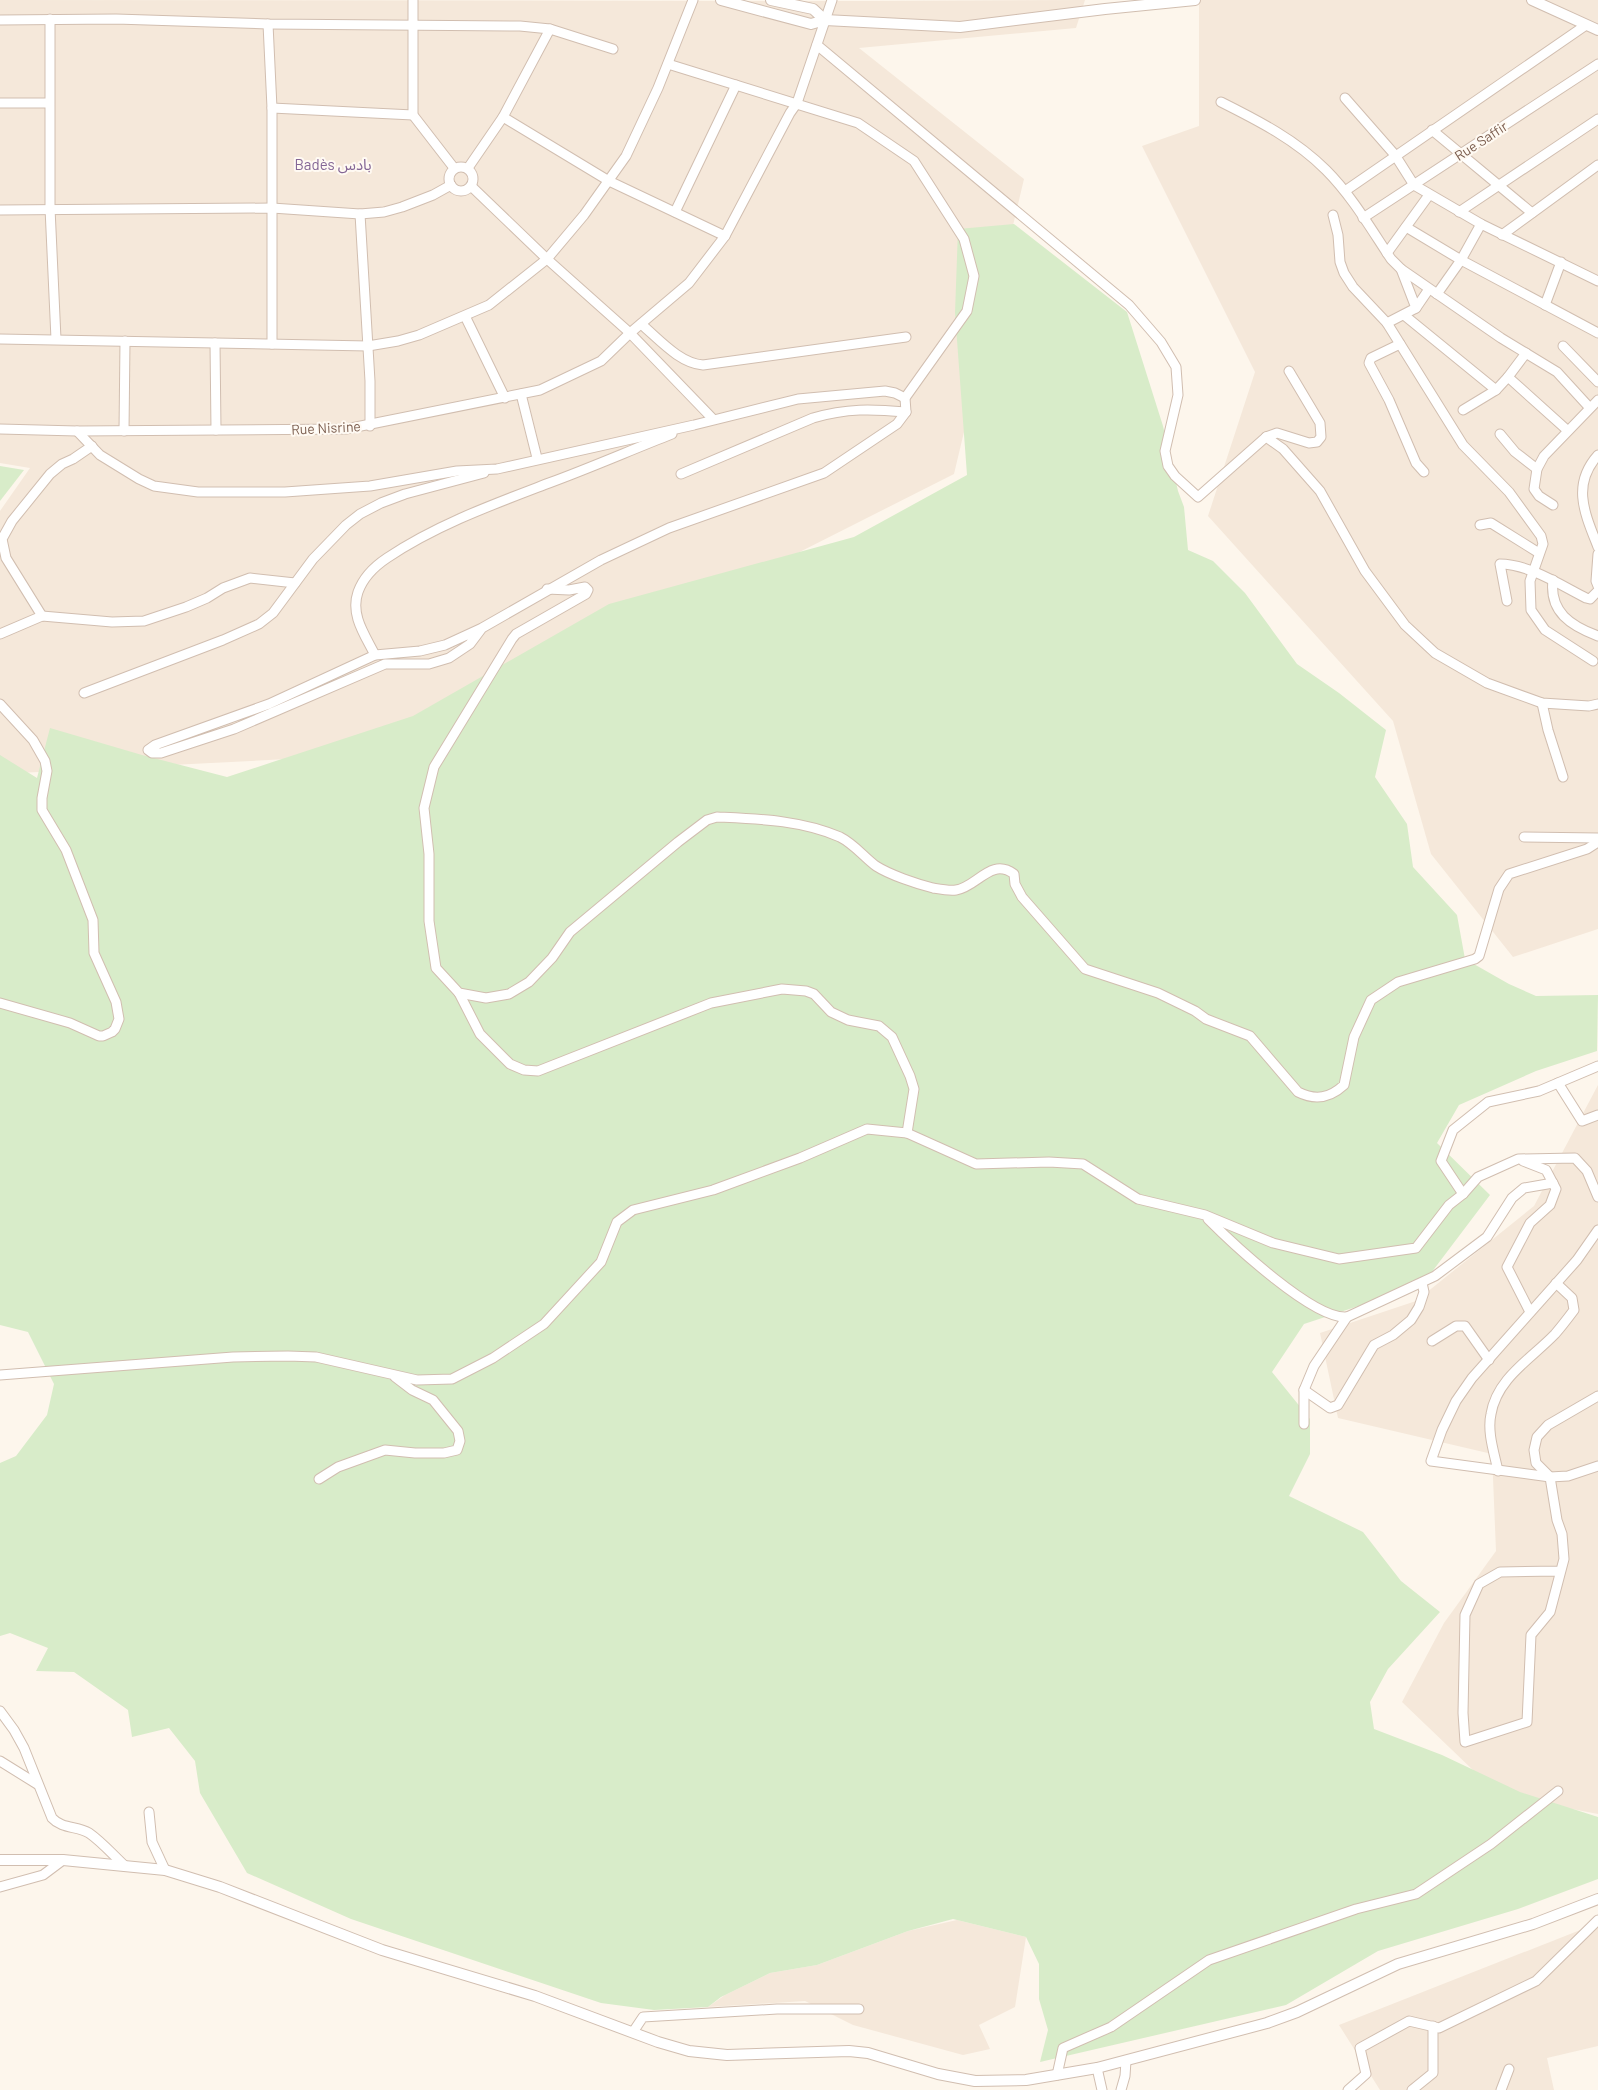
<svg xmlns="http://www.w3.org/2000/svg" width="1598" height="2090" font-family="Barlow,'Noto Sans Arabic',sans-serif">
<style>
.residential{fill:#f5e8da}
.green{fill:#d8ecc9}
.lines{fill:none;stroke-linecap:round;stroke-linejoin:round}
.minor-casing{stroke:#d1beb0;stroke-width:11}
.tertiary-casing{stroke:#d1beb0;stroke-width:12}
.minor{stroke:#fff;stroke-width:9}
.tertiary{stroke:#fff;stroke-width:10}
.labels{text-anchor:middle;stroke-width:4;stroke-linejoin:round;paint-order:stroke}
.street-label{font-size:14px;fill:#7a5c4d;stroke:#fffaf3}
.neighbourhood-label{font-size:15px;fill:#846695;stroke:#fffaf3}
</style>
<rect width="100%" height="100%" fill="#fdf6ec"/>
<g class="residential">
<polygon points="0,0 864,1 1085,0 1076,28 859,48 1024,179 954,474 402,753 0,774 0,511 30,468 0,463"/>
<polygon points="1199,0 1598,0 1598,929 1513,957 1431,854 1393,721 1208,516 1255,372 1142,146 1199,126"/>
<polygon points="1598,1085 1598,1814 1499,1795 1402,1702 1444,1623 1496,1551 1492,1454 1338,1418 1320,1333 1416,1301 1534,1206"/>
<polygon points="957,1920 1026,1937 1015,2007 979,2025 990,2049 963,2055 853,2025 805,2001 708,2007 725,1995 770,1973 817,1965 908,1931"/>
<polygon points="1598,1923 1598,2046 1547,2058 1554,2090 1380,2090 1339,2025"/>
</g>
<g class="green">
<polygon points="1014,224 1127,312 1163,426 1178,491 1184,507 1188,550 1213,561 1245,593 1297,664 1339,693 1386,730 1375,777 1407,824 1413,867 1457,915 1465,959 1509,984 1536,996 1598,995 1597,1051 1536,1071 1459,1105 1437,1143 1490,1195 1422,1285 1304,1324 1272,1372 1310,1419 1310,1454 1289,1496 1363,1532 1401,1581 1440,1612 1388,1669 1370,1702 1374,1729 1442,1755 1520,1792 1598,1817 1598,1879 1518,1909 1378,1951 1286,2005 1040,2062 1048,2030 1039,1999 1039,1964 1026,1937 953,1919 908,1931 817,1965 770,1973 721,1997 708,2007 654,2010 601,2003 351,1919 247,1873 200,1793 195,1761 169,1728 132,1737 128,1710 74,1672 36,1671 48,1648 10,1633 0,1636 0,1463 16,1456 47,1415 54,1384 28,1332 0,1325 0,755 37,778 50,728 142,755 227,777 413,716 609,604 854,537 967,475 955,313 958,229"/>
<polygon points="0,466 24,470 0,501"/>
</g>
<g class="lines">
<defs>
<g id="minor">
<polyline points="413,0 413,115 454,168"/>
<polyline points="50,19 50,208 56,339"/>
<polyline points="0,20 116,19 268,24 520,26 550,29 613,49"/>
<polyline points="268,24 272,108 272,344"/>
<polyline points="817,45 1129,305 1161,342 1176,367 1178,395 1165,451 1168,466 1175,476 1198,497 1266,437 1283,449 1320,491 1365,571 1405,625 1435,653 1487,683 1542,703 1589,706 1598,704"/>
<polyline points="1345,98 1395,155 1414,185 1481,224 1598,281"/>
<path d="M1221,102C1259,121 1296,140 1326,170C1352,196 1371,229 1391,259L1401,269L1416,308"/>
<polyline points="0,103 49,103"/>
<polyline points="272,108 413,115"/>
<polyline points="503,117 609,181 725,236"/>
<polyline points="1432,130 1532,213"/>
<circle cx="461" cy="179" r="12"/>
<polyline points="468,168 503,117 550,29"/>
<polyline points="471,186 547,259 630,333 713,419"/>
<polyline points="1345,191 1586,25"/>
<polyline points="0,210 272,208 360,214 384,212 402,207 433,195 451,185"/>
<polyline points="675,212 736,85"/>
<polyline points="1459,212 1598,119"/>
<polyline points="360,214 370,381 370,426"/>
<polyline points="1333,215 1338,235 1340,262 1344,273 1353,287 1387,323 1463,445 1509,492 1541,536 1543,544 1530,581 1531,610 1545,630 1593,661"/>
<polyline points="1363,218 1598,64"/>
<polyline points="1406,227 1461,260 1598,333"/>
<polyline points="1502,235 1598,165"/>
<polyline points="1387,253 1429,195"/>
<polyline points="1401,269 1501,338 1557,372 1589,407"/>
<polyline points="1437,294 1461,260 1481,224"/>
<polyline points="1545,305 1561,262"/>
<polyline points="1404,315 1496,390 1508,377 1567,430"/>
<polyline points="465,316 505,398"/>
<polyline points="1387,323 1416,308 1429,289"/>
<path d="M641,324C659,339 679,363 703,365L906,337"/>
<polyline points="0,339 368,346 398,341 419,335 489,305 547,259 584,215 626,156 658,88 693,0"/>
<polyline points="215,343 216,430"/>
<polyline points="1400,344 1371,358 1369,363 1389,400 1416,463 1424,472"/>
<polyline points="1563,346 1598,382"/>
<polyline points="1508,377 1526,353"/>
<polyline points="521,394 537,458"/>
<polyline points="1463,410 1496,390"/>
<polyline points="0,429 77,431 346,429 540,390 601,361 630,333 689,283 725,236 790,113 797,103 832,0"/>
<polyline points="77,431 100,455 139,479 154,486 198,492 285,492 370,486 457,471 497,469 694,425 798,399 885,391 895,393 905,398"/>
<polyline points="124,431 125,341"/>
<polyline points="1500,434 1515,452 1537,469"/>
<polyline points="1266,437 1277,433 1309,443 1317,442 1321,437 1320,423 1289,371"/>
<path d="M1598,455C1571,485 1585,514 1598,547"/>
<path d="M681,474L813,418C847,408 872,409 906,412"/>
<polyline points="1553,505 1539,496 1534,489 1537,469 1544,456 1598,400"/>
<polyline points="1480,525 1491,523 1539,553"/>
<polyline points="1598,554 1596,581 1598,586"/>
<path d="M1553,580C1549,612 1571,626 1598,636"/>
<path d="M547,589L569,590L585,587L588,590L586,594L516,634L512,639L434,767L424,808L429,854V921L436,968L459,993L486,998L509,994L529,982L552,958L570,932L678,842L707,820L717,817C759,819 801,820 840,837C854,844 864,857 876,866C890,875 917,884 933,888C939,889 949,891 956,890C977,887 991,857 1014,874L1015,884L1022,897L1085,969L1158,993L1195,1011L1206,1019L1250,1036L1298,1092C1316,1101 1330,1098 1344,1085L1354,1037L1371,1000L1398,982L1475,959L1479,956L1499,889L1509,874L1587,849L1598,842"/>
<path d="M1507,601L1500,564C1529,564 1562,586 1586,598L1590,599L1598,591"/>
<polyline points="42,616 6,558 2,539 12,521 50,474 62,464 73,459 92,446"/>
<polyline points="482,628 470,644 449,658 429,664 385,664 234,729 161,753 152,753 148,750 155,745 269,704 375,655 420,651 445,645 482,628 601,560 669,528 824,473 897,424 906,412 905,398 967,311 974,276 964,239 914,161 858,123 668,64"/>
<polyline points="0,634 42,616 112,622 144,621 186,607 207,598 223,588 250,578 295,583"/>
<path d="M375,655C365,635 350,615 358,592C363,578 375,566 387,558C436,525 494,504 549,483C590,468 631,450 672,434"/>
<polyline points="84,693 223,640 259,624 273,613 313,559 346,525 360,514 381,503 405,494 484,473"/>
<polyline points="1542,703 1548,730 1563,777"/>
<polyline points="0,704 33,740 45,761 47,771 42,798 42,810 66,850 93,920 94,953 116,1002 119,1019 115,1029 112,1032 103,1036 99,1036 70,1023 0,1003"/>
<polyline points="1524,837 1598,838"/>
<polyline points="459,993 480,1034 510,1064 524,1070 538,1071 711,1003 782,989 806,991 814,994 831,1012 848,1020 879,1026 892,1037 910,1076 914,1089 907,1133"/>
<polyline points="1558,1083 1582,1121 1598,1115"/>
<polyline points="1523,1161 1546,1170 1556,1189 1550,1205 1530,1223 1507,1267 1530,1312"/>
<polyline points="1463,1194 1441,1161 1453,1130 1488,1102 1539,1091 1598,1066"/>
<path d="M1208,1219C1233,1244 1314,1320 1347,1317L1435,1276L1487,1237L1512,1198L1524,1188L1553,1183"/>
<polyline points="1598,1230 1577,1260 1472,1378 1456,1401 1442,1430 1431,1461 1550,1477 1568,1476 1598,1466"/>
<polyline points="1432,1341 1456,1326 1465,1326 1489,1360"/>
<polyline points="0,1375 233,1357 288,1356 316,1357 417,1380 452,1379 493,1358 544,1324 601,1262 617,1222 633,1210 713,1190 800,1158 867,1129 907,1133 976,1164 1049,1162 1083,1164 1138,1199 1205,1215 1273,1243 1339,1259 1416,1248 1449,1205 1463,1194 1478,1177 1518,1159 1575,1158 1587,1171 1598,1197"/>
<polyline points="1304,1390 1330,1408 1338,1405 1374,1345 1393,1335 1411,1320 1419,1307 1424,1292 1422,1283"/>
<polyline points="1304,1424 1304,1390 1314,1366 1347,1317"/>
<path d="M1498,1471C1494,1452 1487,1432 1491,1414C1497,1378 1531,1359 1555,1334C1562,1326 1568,1318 1574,1310L1572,1298L1556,1283"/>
<polyline points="319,1479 338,1467 385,1450 415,1453 444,1453 457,1450 460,1441 458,1431 433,1400 412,1390 395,1377"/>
<polyline points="1559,1571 1500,1572 1479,1584 1465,1615 1463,1713 1465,1742 1527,1722 1531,1635 1550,1612 1564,1559 1562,1534 1557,1520 1550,1477 1536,1463 1534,1450 1537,1437 1548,1425 1598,1396"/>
<path d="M0,1711L14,1730L24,1748L52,1818C62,1829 77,1826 89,1833C102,1842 113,1855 125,1866"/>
<polyline points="0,1761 37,1784"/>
<polyline points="149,1812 152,1842 165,1870"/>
<polyline points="0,1887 43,1875 63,1860"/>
<polyline points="633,2032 643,2017 777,2009 859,2009"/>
<polyline points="1097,2068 1102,2090"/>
<polyline points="1057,2075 1063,2048 1111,2027 1209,1960 1356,1909 1416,1894 1491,1844 1558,1791"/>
<polyline points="1121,2090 1125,2076 1126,2061"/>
<polyline points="1348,2090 1366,2074 1360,2048 1409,2021 1439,2028 1536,1981 1598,1920"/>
<polyline points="1412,2090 1433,2073 1433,2026"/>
<polyline points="1501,2090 1509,2069"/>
</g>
<g id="tertiary">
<polyline points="721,0 811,24 825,20 960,27 1105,9 1195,0"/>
<polyline points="771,0 813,9 825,20"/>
<polyline points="1532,0 1598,30"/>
<polyline points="0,1860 63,1860 165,1870 220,1887 382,1950 535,1996 658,2042 689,2051 727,2055 849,2051 868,2053 938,2074 975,2081 1026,2080 1097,2068 1267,2023 1297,2012 1398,1964 1533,1924 1598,1899"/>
</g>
</defs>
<use href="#minor" class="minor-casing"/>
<use href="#tertiary" class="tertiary-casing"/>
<use href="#minor" class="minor"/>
<use href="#tertiary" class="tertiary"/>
</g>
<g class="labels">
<g class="street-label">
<text transform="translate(1481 141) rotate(-33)" y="5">Rue Saffir</text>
<text transform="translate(326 428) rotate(-3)" y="5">Rue Nisrine</text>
</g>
<g class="neighbourhood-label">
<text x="333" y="170">Badès بادس</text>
</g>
</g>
</svg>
